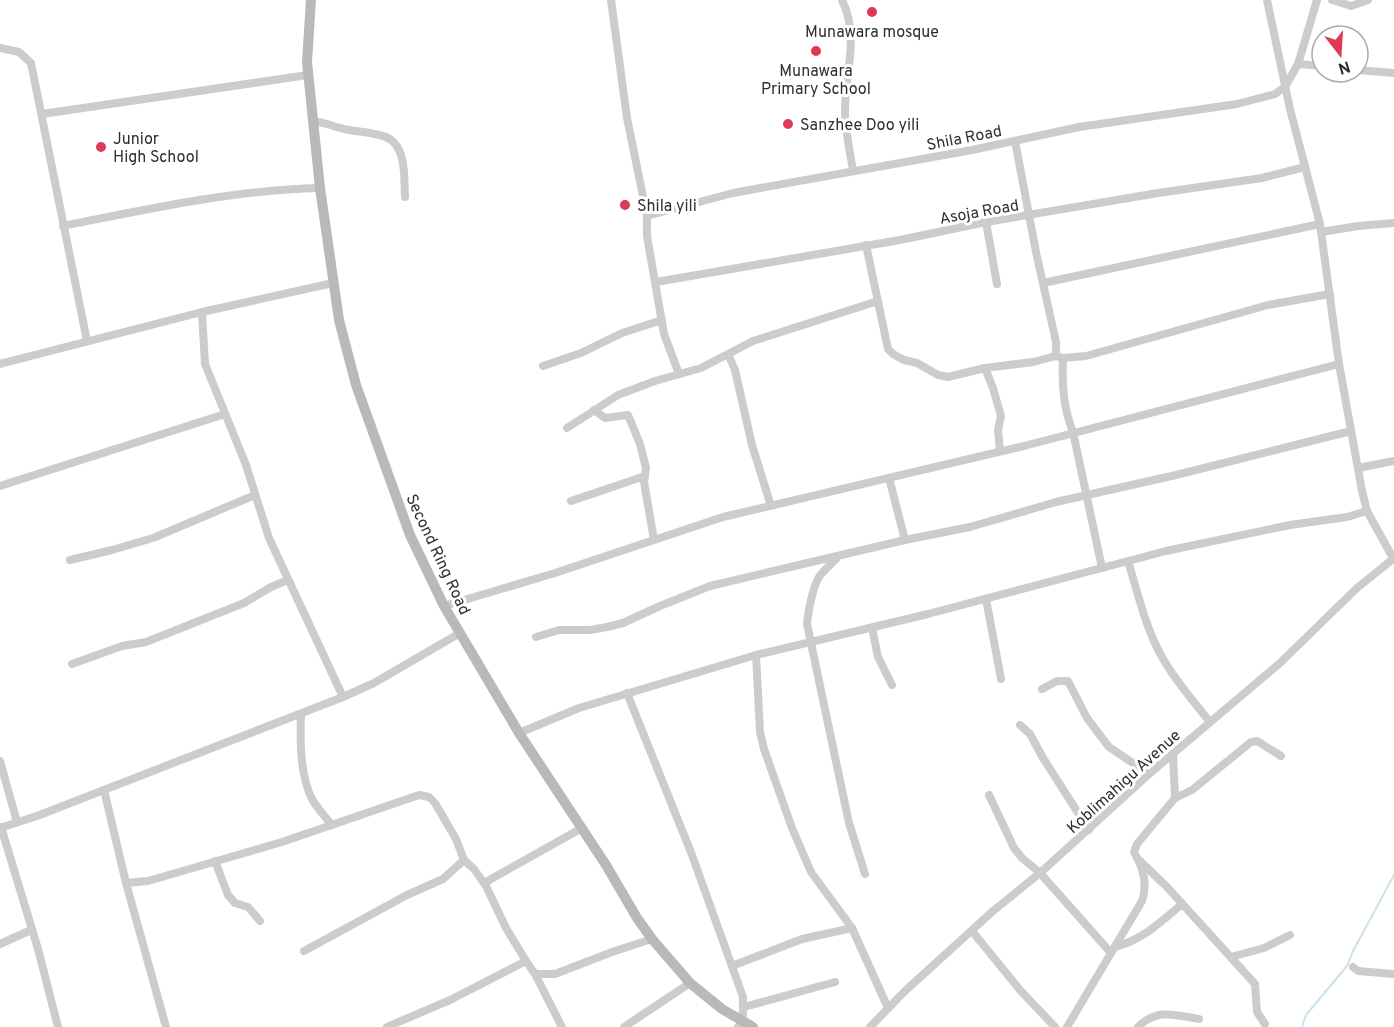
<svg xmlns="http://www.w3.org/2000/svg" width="1394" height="1027" font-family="Overpass,sans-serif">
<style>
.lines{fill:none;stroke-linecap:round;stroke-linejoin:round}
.stream{stroke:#cbe2ea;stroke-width:2}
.street{stroke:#ccc;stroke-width:8}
.secondary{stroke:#b9b9b9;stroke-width:10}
.poi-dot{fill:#dd3a59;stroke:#fff;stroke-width:2}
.labels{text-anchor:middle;stroke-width:6;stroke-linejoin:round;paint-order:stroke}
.poi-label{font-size:16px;fill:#2f2f2f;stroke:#fff;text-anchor:start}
.street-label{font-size:16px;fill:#2f2f2f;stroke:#fff}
</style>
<rect width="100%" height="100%" fill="#fff"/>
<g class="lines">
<polyline class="stream" points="1302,1027 1306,1015 1347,966 1353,951 1394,875"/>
<g class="street">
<polyline points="611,0 627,118 647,216 647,236 664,334 679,374"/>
<path d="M842,0C860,37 845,72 845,111C845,131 850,151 853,171"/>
<polyline points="1267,0 1290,109 1320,224 1339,364 1362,491 1367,511 1393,558"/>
<polyline points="1332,0 1351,6 1368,0"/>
<polyline points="0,48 19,52 31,63 87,341"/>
<polyline points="1298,64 1322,66"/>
<polyline points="1358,70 1394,73"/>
<polyline points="42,114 308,75"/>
<path d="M313,121C329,123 335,128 349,130C361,132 376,133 386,137C407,146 404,178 405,197"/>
<polyline points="1015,141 1036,252 1056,342 1056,356"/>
<polyline points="647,216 733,193 972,150 1079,127 1237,104 1275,94 1285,87 1298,64 1317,0"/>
<polyline points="986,222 997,284"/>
<path d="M63,226C148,209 233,190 320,188"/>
<polyline points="1321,232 1358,226 1394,223"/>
<polyline points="866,245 888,349 893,354 904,360 917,363 938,375 948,377 985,368 1033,362 1056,356 1063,358 1086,356 1268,305 1330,294"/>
<polyline points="656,282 900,240 986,222 1158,193 1262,178 1305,167"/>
<polyline points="1043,283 1320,224"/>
<polyline points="202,312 205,364 246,465 269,538 343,697"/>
<polyline points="728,354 753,341 878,301"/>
<path d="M1063,358C1062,385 1063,407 1073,432L1102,568"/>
<polyline points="0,364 202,312 333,283"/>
<polyline points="543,366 581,353 622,333 662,320"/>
<polyline points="985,368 993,388 1001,416 998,430 1000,451"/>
<polyline points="594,410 605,418 628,415 640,444 646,468 644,482 654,540"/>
<polyline points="567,428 618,395 655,381 701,368 728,354 735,370 752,445 771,506"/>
<polyline points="1358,468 1394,461"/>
<polyline points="889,478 905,540"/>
<polyline points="0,486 225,414"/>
<polyline points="571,501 645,476"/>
<path d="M836,559C831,564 824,570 819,577C813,587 808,612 807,624L849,823L865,874"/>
<polyline points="70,560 112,550 153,538 255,495"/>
<path d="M1128,561C1139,597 1148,639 1170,670C1182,688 1196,705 1210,722"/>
<polyline points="986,599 1001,679"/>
<polyline points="444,606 555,573 723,517 1024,446 1339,364"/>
<polyline points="872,628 878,657 892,685"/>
<polyline points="536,637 559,630 590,630 607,627 623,623 660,606 710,586 905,540 970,527 1056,502 1176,475 1351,431"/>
<polyline points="756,655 760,732 764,749 792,828 811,872 852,928 888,1008"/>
<polyline points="72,664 122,646 146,642 244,603 271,587 288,580"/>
<polyline points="1042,689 1057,681 1068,681 1087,718 1109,747 1149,774"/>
<polyline points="627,693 692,855 743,997 743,1022 738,1027"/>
<path d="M301,715C300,741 300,775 312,799C317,808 325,817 332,825"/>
<polyline points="1020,725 1030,734 1043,758 1089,830"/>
<polyline points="519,733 579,708 756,655 928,614 1166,551 1290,525 1347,517 1367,511"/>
<polyline points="1173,755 1175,798"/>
<polyline points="0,761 17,822"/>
<polyline points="104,790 126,883 166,1027"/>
<polyline points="989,795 1014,848 1022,858 1040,873 1111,953"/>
<polyline points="1,827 38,949 58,1027"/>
<polyline points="0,828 37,816 343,697 374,683 460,633"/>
<polyline points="215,861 228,895 235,903 248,907 260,921"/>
<polyline points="1140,861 1167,887 1255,984 1257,1012 1265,1024"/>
<polyline points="126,883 148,881 282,842 419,795 429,797 435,803 456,839 464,860 474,869 486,886 506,928 526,961"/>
<polyline points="484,883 582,828"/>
<polyline points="972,931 1020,990 1055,1027"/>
<polyline points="0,944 31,930"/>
<path d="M1115,947C1142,940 1161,922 1182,904"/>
<polyline points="304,951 407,895 443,879 464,860"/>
<polyline points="1231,957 1264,948 1290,935"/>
<polyline points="732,966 802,939 852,928"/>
<polyline points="1353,967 1358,971 1394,974"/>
<polyline points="535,974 562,1027"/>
<polyline points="744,1007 835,982"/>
<polyline points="387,1027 450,1000 526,961 535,974 555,974 612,952 652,939"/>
<polyline points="624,1027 690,983"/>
<polyline points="870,1027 905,991 993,911 1040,873 1149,774 1280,663 1357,588 1394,558"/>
<path d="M1067,1027L1142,901C1148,884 1143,867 1134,852L1137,844L1175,798L1192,790L1251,742L1257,741L1281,756"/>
<path d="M1138,1027C1157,1008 1175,1015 1199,1019"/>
</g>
<polyline class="secondary" points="311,0 307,62 320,188 339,320 356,385 410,535 444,606 519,733 606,865 637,918 652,939 690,983 722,1009 753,1027"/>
</g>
<g class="poi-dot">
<circle cx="872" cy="12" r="6"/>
<circle cx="816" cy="51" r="6"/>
<circle cx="788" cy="124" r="6"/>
<circle cx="101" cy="147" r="6"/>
<circle cx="625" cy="205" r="6"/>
</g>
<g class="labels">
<g class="poi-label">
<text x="872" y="37" text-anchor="middle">Munawara mosque</text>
<text x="816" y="76" text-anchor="middle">Munawara<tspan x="816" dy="18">Primary School</tspan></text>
<text x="800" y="130">Sanzhee Doo yili</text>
<text x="113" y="144">Junior<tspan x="113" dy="18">High School</tspan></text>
<text x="637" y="211">Shila yili</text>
</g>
<g class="street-label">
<text transform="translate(964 137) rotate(-11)" y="6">Shila Road</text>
<text transform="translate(979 211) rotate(-10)" y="6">Asoja Road</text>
<text transform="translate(439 554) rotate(65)" y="6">Second Ring Road</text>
<text transform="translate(1123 781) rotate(-42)" y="6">Koblimahigu Avenue</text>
</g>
</g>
<g transform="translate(1340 54) rotate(163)"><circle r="28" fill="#ffffff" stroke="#acacac" stroke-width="1.5"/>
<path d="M0-4.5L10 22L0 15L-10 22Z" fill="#dd3a59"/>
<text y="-9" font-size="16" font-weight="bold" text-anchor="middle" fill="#2f2f2f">N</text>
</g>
</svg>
